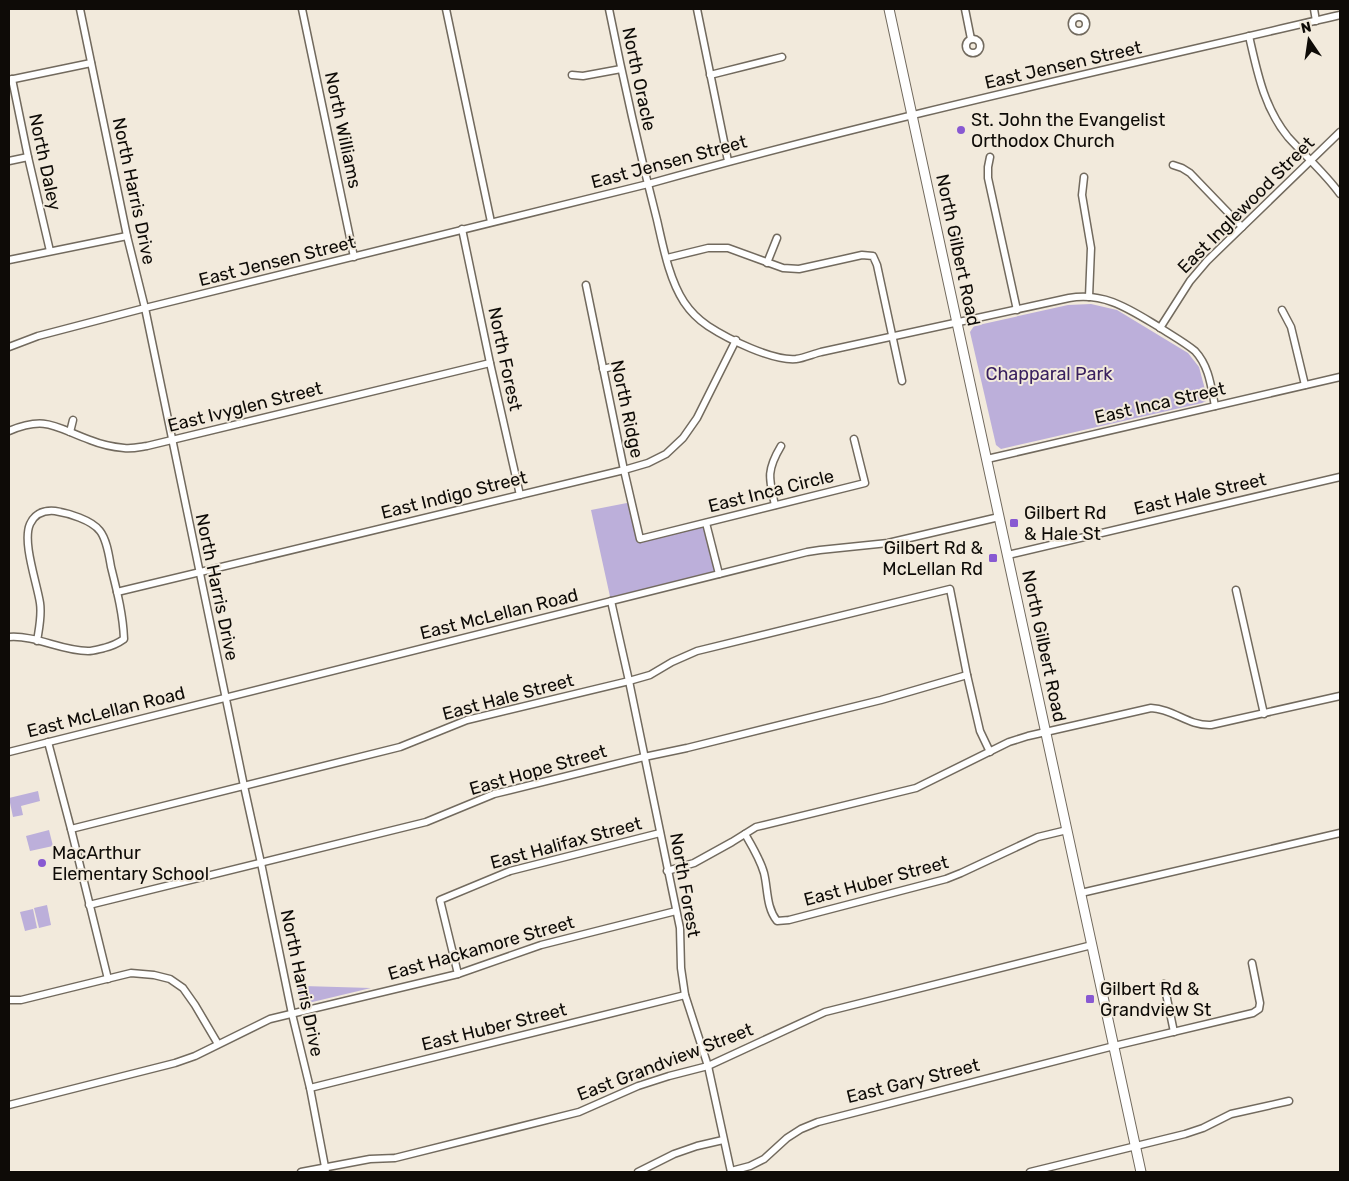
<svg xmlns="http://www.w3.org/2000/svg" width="1349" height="1181" font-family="Rubik,sans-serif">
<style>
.green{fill:#bcafda}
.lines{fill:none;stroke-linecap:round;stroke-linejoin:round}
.minor-casing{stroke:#726a5e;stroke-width:9}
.major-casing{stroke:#726a5e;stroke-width:11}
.minor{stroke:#fff;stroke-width:6}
.major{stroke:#fff;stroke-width:9}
.poi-dot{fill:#8859d2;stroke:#f2eadc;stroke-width:2}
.labels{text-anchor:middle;stroke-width:4;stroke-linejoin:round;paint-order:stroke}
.street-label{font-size:18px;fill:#0e0b07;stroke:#f2eadc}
.poi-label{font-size:18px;fill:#0e0b07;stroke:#f2eadc;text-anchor:start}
.park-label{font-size:18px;fill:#39205f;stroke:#f2eadc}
</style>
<rect width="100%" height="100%" fill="#f2eadc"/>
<g class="green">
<polygon points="1091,304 1117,310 1188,353 1199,367 1207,397 1206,401 1202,403 1001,449 996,445 970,332 974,326 1068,305"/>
<polygon points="632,502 641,539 706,523 719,574 611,601 591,510"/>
<polygon points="38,791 40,801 21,806 23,815 13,817 9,798"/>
<polygon points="49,830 53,846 30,851 26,836"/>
<polygon points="47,905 51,925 39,928 34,908"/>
<polygon points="33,909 37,928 25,931 20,912"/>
<polygon points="296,981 301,981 303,986 371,988 304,1004 300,1001"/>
</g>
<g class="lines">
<defs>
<g id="minor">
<polyline points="80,9 127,236 145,308 244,786 261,863 292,1014 310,1088 326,1172"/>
<polyline points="302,9 354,257"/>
<polyline points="446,9 491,222"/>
<path d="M609,9C623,79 639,150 657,220C663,246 669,279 684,302C690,311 699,320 708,326C728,339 772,361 796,359C804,358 813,354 821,352L1069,298C1105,292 1129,309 1159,327C1171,335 1184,342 1195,351C1209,366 1211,386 1215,406"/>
<polyline points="697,9 728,161"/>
<polyline points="965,9 971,39"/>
<polyline points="1314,9 1316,21"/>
<circle cx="1079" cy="24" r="7"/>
<path d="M1249,36C1257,71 1264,108 1288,137C1305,156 1325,173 1340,194"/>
<circle cx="973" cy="46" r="7"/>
<polyline points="572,75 583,76 621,69"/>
<polyline points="710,75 782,57"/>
<polyline points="12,79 28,157 50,251"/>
<polyline points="9,80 91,63"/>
<polyline points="990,157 988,167 988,178 1017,310"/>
<polyline points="9,161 28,157"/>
<polyline points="1173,165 1182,168 1190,173 1242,227"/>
<polyline points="1084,177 1082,195 1091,248 1089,297"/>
<polyline points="462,229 490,363 520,495"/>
<polyline points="667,258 708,248 728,248 783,268 799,269 862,255 873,256 877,265 902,381"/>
<polyline points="9,260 127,236"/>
<polyline points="767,263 777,238"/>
<polyline points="586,285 624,470 640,539 865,483 854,439"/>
<polyline points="1282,310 1291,327 1305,385"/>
<polyline points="1160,328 1190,281 1207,261 1340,132"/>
<path d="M9,347L38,336L145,308L648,184C876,120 1109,69 1340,15"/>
<polyline points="603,369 619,365"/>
<path d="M9,431C47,415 56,428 90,440C100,444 113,447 124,448C132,449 140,447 147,446L490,363"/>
<polyline points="70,432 73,420"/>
<polyline points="987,459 1340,377"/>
<path d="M775,505C769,479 766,471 781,446"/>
<polyline points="706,523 719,574"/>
<polyline points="1008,555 1340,477"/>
<polyline points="1236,590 1264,714"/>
<polyline points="117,592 624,470 648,463 666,454 683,438 697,418 736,340"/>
<polyline points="611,601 629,681 680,928 681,968 685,995 708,1066 731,1172"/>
<path d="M9,637C36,635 61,651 88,651C94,651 99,649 104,648C112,646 117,644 124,639C123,614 117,591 111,567C109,556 107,540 100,531C92,520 68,513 55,511C44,510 35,513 30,524C22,542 37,583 40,603C42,616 39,628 37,641"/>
<polyline points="48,742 71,829 108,979"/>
<polyline points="9,752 807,552 820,550 888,543 999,517"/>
<polyline points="71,829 400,747 467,720 629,681 650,675 672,662 697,651 950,589 967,675 980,731 990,752"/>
<path d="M745,834C752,846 760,859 764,873C768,889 766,907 777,921L789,920L946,879L961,873L1038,837L1067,830"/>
<path d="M667,871L694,863L732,842L756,827L916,788L1009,742L1028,736L1151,708C1174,709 1188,726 1211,725L1340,696"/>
<polyline points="1081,893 1340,833"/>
<polyline points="89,905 426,822 494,794 644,757 687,748 881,700 967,675"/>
<polyline points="458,974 440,900 510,871 660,833"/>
<polyline points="1164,984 1174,1032"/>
<polyline points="9,1000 21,1000 131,973 154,975 170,979 183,988 195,1005 218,1044"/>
<polyline points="310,1088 685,995"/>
<polyline points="9,1105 175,1063 195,1056 270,1019 458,974 541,945 676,911"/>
<polyline points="731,1171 750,1166 764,1159 787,1138 801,1129 818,1122 1114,1046 1253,1013 1259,1009 1260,1003 1252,963"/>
<polyline points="301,1172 370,1159 395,1158 579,1112 638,1086 669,1076 708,1066 825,1012 1092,945"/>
<polyline points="638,1172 674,1154 697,1146 723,1140"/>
<polyline points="1030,1172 1185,1134 1203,1128 1231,1114 1289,1101"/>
</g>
<polyline id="major" points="889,9 1141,1172"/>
</defs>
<use href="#minor" class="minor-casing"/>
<use href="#major" class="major-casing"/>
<use href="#minor" class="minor"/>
<use href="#major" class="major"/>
</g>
<g class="poi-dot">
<circle cx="961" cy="130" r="5"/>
<rect x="1009" y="518" width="10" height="10" rx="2.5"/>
<rect x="988" y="553" width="10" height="10" rx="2.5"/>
<circle cx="42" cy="863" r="5"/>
<rect x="1085" y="994" width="10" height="10" rx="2.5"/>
</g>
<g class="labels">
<g class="street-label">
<text transform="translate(1063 65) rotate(-13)" y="6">East Jensen Street</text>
<text transform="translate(639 79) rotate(78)" y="6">North Oracle</text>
<text transform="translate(343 130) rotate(78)" y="6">North Williams</text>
<text transform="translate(45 162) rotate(78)" y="6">North Daley</text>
<text transform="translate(669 162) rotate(-15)" y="6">East Jensen Street</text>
<text transform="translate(134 191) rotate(78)" y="6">North Harris Drive</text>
<text transform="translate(1246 205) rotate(-45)" y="6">East Inglewood Street</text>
<text transform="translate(958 250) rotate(78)" y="6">North Gilbert Road</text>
<text transform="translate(277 261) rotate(-14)" y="6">East Jensen Street</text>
<text transform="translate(505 359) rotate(78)" y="6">North Forest</text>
<text transform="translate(1160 403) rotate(-13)" y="6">East Inca Street</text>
<text transform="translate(245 407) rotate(-14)" y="6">East Ivyglen Street</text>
<text transform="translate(627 409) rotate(78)" y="6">North Ridge</text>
<text transform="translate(771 491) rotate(-14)" y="6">East Inca Circle</text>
<text transform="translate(1200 494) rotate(-13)" y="6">East Hale Street</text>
<text transform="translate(454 495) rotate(-14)" y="6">East Indigo Street</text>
<text transform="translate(217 587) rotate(78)" y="6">North Harris Drive</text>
<text transform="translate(499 614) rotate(-14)" y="6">East McLellan Road</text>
<text transform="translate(1044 646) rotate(78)" y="6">North Gilbert Road</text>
<text transform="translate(508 697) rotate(-15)" y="6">East Hale Street</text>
<text transform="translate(106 712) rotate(-14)" y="6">East McLellan Road</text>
<text transform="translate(538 770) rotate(-16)" y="6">East Hope Street</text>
<text transform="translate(566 843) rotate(-15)" y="6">East Halifax Street</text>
<text transform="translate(876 881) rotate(-15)" y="6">East Huber Street</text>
<text transform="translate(685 885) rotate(80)" y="6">North Forest</text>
<text transform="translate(481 948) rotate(-16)" y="6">East Hackamore Street</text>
<text transform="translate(302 983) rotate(78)" y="6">North Harris Drive</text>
<text transform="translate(494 1027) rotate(-14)" y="6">East Huber Street</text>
<text transform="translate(665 1062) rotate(-21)" y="6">East Grandview Street</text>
<text transform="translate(913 1081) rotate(-14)" y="6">East Gary Street</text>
</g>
<g class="poi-label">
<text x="971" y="126">St. John the Evangelist<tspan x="971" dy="21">Orthodox Church</tspan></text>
<text x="1024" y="519">Gilbert Rd<tspan x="1024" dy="21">&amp; Hale St</tspan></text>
<text x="983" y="554" text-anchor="end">Gilbert Rd &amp;<tspan x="983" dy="21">McLellan Rd</tspan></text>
<text x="52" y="859">MacArthur<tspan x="52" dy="21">Elementary School</tspan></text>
<text x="1100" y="995">Gilbert Rd &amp;<tspan x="1100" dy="21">Grandview St</tspan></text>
</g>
<g class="park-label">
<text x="1049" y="380">Chapparal Park</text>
</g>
</g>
<rect width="1349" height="1181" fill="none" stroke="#0e0b07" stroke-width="20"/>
<g transform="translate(1309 40) rotate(347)" stroke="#f2eadc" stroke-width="4" paint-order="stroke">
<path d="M0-4L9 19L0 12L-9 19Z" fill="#0e0b07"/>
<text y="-8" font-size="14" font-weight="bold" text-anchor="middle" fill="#0e0b07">N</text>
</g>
</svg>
